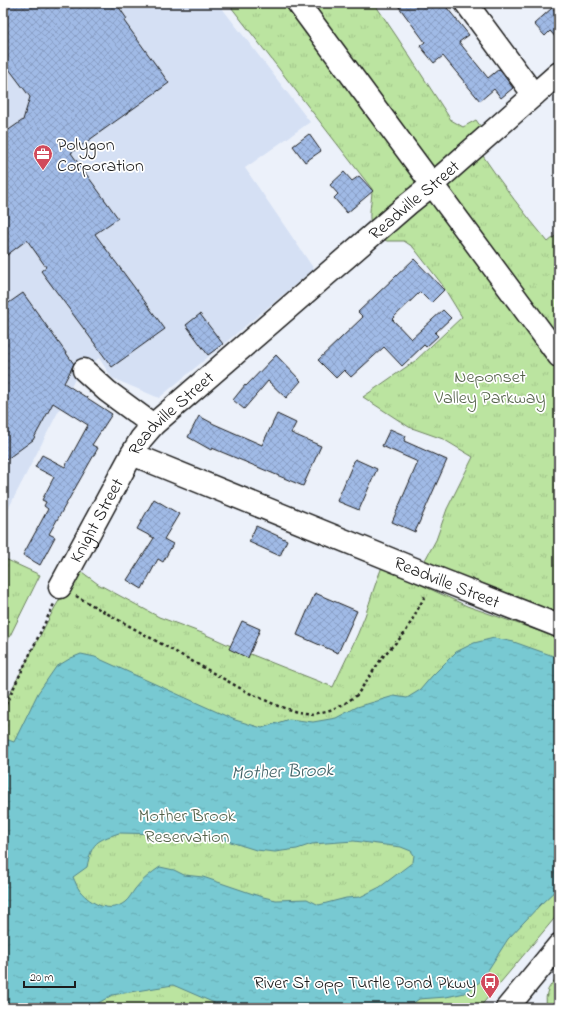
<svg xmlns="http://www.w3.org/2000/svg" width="562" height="1011" font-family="'Indie Flower',sans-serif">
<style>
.built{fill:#d5e0f4}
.grass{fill:url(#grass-tufts);stroke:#6c805e}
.water{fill:url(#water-ripples);stroke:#538489;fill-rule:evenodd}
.building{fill:url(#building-cross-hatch);stroke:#1c1c1c}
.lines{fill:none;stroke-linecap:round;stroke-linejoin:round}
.minor-casing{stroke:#1c1c1c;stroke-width:25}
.major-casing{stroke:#1c1c1c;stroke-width:25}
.path{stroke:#1c1c1c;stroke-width:2.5;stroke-dasharray:3 3;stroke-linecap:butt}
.minor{stroke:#fff;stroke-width:22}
.major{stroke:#fff;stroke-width:22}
.labels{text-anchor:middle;stroke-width:3.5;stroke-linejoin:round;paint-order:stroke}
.poi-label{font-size:18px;fill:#1c1c1c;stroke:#fff;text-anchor:start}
.street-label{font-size:18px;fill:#1c1c1c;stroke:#fff}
.park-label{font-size:18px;fill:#54624a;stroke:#fff}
.water-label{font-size:19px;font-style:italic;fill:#416165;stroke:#fff}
</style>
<defs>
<pattern id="grass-tufts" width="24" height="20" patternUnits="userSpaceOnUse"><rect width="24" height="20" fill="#bbe4a0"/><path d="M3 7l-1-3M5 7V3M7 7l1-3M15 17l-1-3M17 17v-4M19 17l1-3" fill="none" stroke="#a0c389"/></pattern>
<pattern id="water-ripples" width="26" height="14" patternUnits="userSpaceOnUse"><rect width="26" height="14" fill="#78c9d2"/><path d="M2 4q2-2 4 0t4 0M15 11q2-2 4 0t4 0" fill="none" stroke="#67acb4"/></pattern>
<pattern id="building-cross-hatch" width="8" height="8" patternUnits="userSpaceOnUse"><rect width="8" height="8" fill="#a0bae6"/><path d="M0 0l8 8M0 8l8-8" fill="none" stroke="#899fc5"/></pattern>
</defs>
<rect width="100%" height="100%" fill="#ecf1fa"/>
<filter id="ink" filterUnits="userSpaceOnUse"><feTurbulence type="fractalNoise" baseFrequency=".025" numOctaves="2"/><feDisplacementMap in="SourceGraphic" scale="8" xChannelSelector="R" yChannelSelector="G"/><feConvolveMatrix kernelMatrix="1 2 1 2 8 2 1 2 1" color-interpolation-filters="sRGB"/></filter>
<g filter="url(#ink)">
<polygon class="built" points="3,3 218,3 310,122 245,168 314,269 159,398 112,378 99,358 76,377 3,519"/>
<g class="grass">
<path d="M228,3H374L397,37L451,120L463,127L476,120L493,144L483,156C503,186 525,214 548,242L559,233V617L473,582L425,560L436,540L447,509L473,457L443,439L409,427L363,397L415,361L462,317L441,283L413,247L404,241H387L377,237C375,234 372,229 371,225C368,214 372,201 372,189Z"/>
<polygon points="3,558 40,575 3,650"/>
<path d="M382,567L467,606L559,638V913L479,1008H3V706L54,609L78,569L98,584L159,617L202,633L240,650L333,687C344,663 356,640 365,616C371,599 375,583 382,567Z"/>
<path d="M559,975V1008H547C544,991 549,987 559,975Z"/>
</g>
<path class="water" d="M494,638L514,642L559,658V887L540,905L508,939L481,981L465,993L446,997L419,999L407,1008H226L173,985L112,995L90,1008H3V738L14,742L38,693L56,667L71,658L81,654L95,657L235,720L262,728L289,719L313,722L336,718L357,707L394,696L407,698L420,690L432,676L456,652L474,643ZM119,833L167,834L189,838H218L256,850L275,852L297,849L312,844L354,841L401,847L411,851L414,855L413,862L380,887L360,897L346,898L319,905L307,899L276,900L259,896L203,877L184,875L174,870L160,867C151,873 142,880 135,889C132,893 129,899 125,902C110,914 91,904 80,891C77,887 75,881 73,877L87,867C92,842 96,841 119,833Z"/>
<g class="building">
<polygon points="3,3 116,3 127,19 124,21 169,83 71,153 118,218 95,234 165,329 112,367 41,271 46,267 27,240 3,258 3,134 23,120 30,97 3,61"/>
<polygon points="396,3 443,3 469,35 459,42 488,78 499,69 513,88 501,98 494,89 480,101 443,56 434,63 420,46 425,42"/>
<polygon points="552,8 559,16 559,41 550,31 545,36 534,24"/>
<polygon points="309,134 321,151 305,162 293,146"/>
<polygon points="344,172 352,181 359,176 373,191 347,213 334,198 338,194 330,185"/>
<polygon points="414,259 444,290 431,303 420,292 392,319 411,339 443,310 451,318 435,333 438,336 426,347 424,345 402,366 384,347 351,377 344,370 336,378 318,360 363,317 358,312"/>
<polygon points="23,293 74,364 64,383 112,414 92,445 98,448 49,534 55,537 40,565 23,555 48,509 44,506 46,502 42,500 54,477 35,467 42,455 65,467 88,425 53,403 33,440 3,462 3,307"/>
<polygon points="200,314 223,344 208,355 186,325"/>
<polygon points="276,355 301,381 286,398 268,381 244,409 233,400 245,385 246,386"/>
<polygon points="277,414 296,423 291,433 321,446 303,486 212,448 211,450 188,437 199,416 214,424 262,445"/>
<polygon points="390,429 406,436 404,441 447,460 415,532 392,522 418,462 382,446"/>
<polygon points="355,459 377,469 359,510 337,501"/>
<polygon points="154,499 179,514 164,539 173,544 163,562 158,559 142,589 127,580 154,538 137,529"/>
<polygon points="256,526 287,540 280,556 249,542"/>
<polygon points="315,593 357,611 338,653 297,635"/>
<polygon points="242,621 260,629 248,658 229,649"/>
</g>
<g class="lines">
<defs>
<g id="minor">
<polyline points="466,3 534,95"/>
<polyline points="84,370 107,391 153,425"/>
<path id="s1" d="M132,454L434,577L559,626"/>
<path id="s2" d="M60,587L132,454L141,439L153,425L408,204L433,184L559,73"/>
</g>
<g id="major">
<polyline points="298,3 559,356"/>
<polyline points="507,1008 559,945"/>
</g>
</defs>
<use href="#minor" class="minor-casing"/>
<use href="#major" class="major-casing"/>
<g class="path">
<polyline points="76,596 247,692 278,706 297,712 314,714 330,710 344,704 357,695 384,655 405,633 426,594"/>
<polyline points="3,710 54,604"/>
</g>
<use href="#minor" class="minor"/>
<use href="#major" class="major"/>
</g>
</g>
<defs>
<symbol id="office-pin" viewBox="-11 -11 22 30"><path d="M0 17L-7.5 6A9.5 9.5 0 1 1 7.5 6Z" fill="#d1495b" stroke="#fff"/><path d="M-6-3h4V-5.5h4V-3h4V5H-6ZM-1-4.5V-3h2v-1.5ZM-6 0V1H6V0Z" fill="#fff"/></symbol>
<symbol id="bus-pin" viewBox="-11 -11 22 30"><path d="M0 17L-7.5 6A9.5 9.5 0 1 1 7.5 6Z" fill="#d1495b" stroke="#fff"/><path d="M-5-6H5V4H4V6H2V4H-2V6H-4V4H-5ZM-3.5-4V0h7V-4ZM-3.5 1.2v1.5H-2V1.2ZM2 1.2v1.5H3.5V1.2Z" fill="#fff"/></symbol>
</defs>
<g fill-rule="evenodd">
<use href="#office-pin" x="32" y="143" width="22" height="30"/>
<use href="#bus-pin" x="479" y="971" width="22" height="30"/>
</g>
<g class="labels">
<g class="poi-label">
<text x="57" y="150">Polygon<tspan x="57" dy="21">Corporation</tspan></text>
<text x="476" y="988" text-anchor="end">River St opp Turtle Pond Pkwy</text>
</g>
<g class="street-label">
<text dy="6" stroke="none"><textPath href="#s2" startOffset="532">Readville Street</textPath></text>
<text dy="6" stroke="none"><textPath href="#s2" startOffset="208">Readville Street</textPath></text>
<text dy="6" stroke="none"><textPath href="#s2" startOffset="76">Knight Street</textPath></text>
<text dy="6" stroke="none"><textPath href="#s1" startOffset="340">Readville Street</textPath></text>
</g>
<g class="park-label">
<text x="490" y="382">Neponset<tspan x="490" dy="21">Valley Parkway</tspan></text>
<text x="187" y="821">Mother Brook<tspan x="187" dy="21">Reservation</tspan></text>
</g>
<g class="water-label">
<text transform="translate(282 770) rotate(-2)" y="7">Mother Brook</text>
</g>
</g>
<rect width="562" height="1011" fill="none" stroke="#fff" stroke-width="16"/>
<rect x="8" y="8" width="546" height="995" fill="none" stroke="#1c1c1c" stroke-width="1.5" filter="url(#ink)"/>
<path d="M24 981v6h51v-6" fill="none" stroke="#1c1c1c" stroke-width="2"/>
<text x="30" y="981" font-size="12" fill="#1c1c1c" stroke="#ffffff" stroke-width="3" paint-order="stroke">20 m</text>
</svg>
